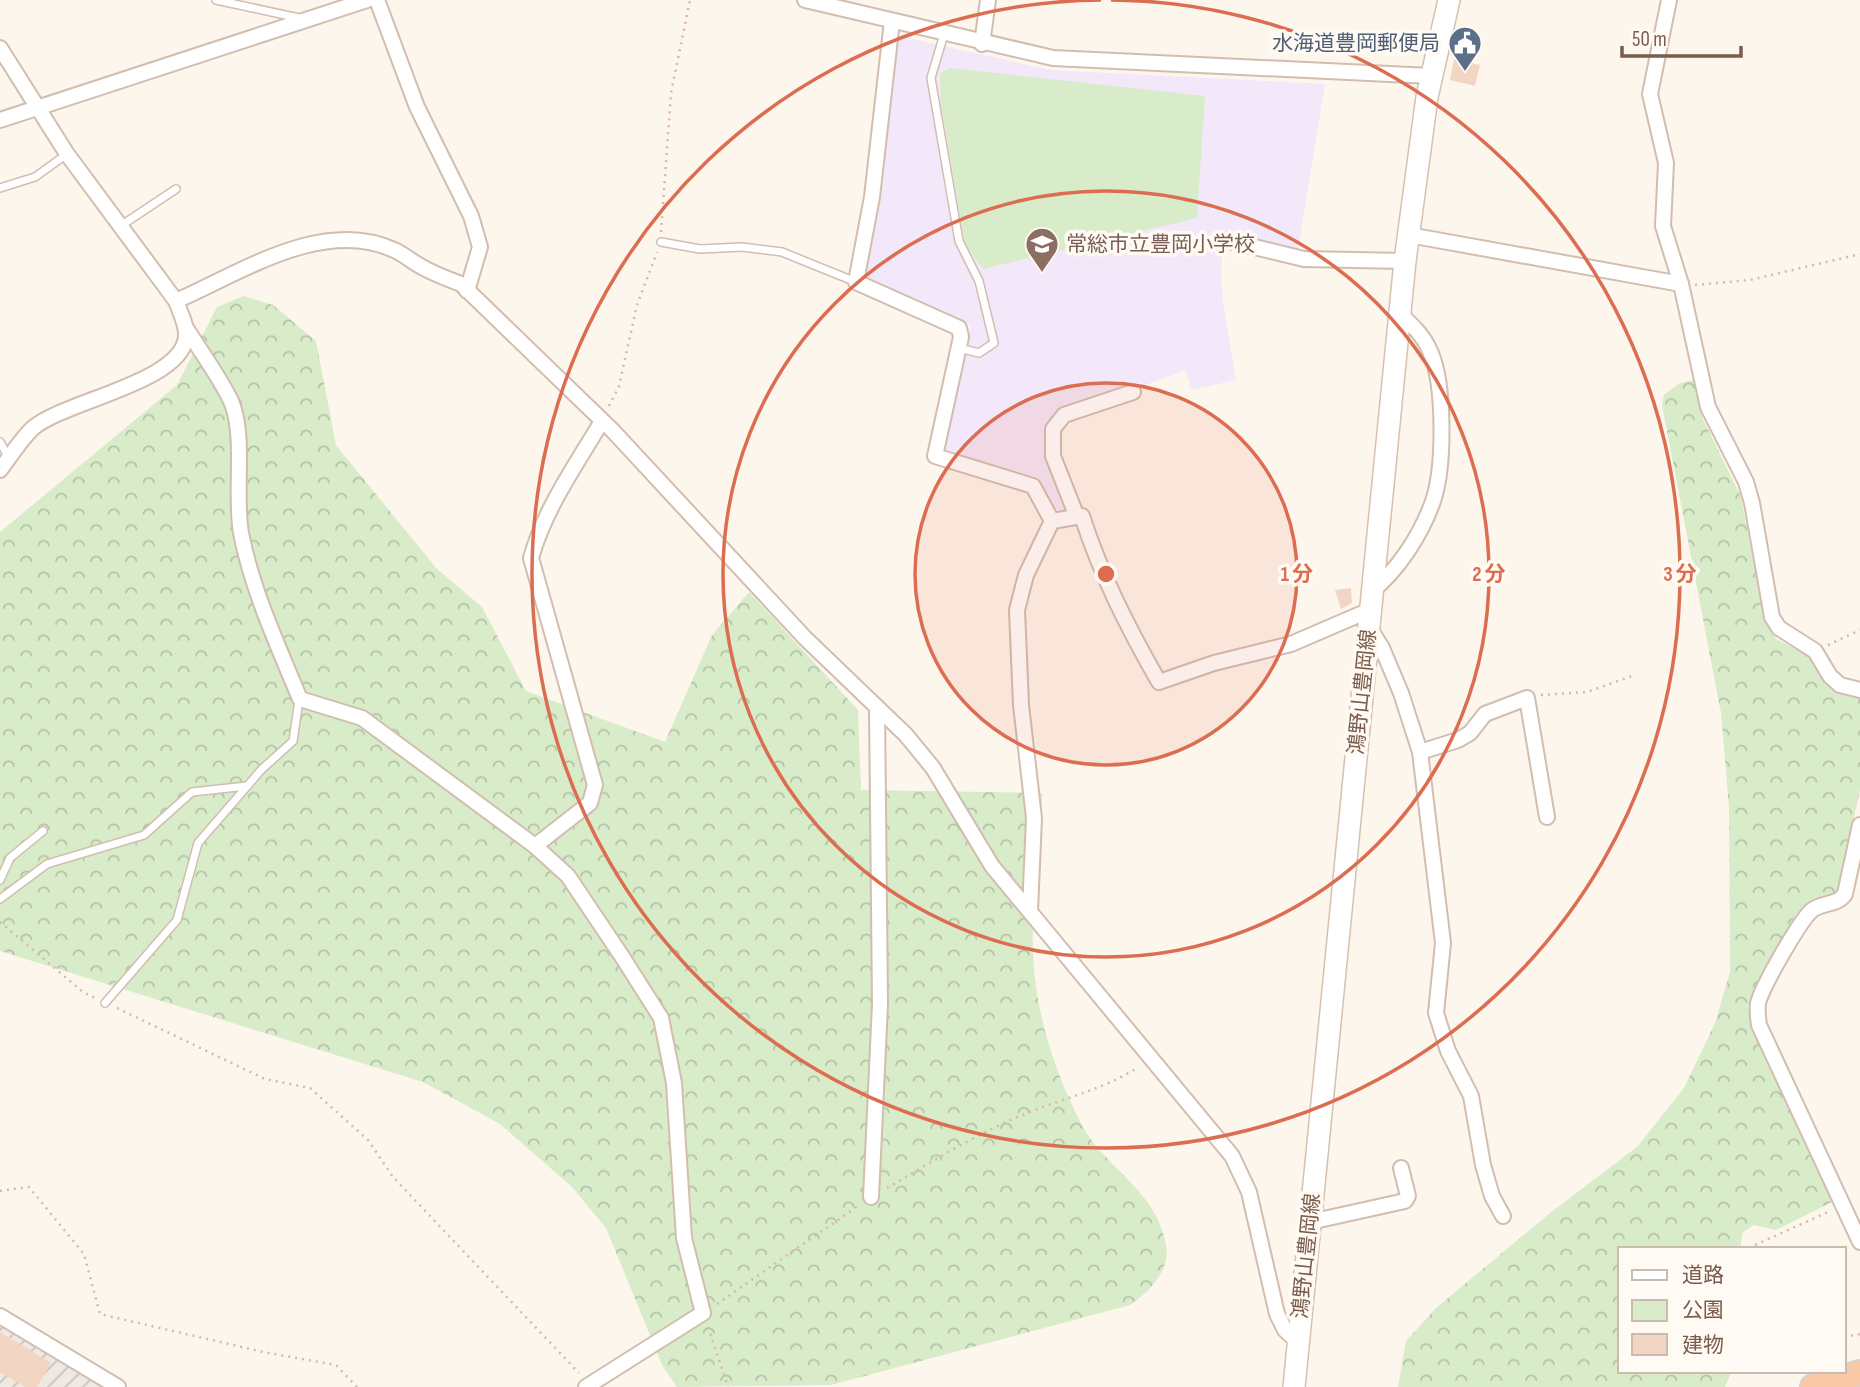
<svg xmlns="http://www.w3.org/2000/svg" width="1860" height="1387" font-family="'Sofia Sans Condensed','Noto Sans JP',sans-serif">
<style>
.industrial{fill:url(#industrial-furrows)}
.education{fill:#f3e8fa}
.forest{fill:url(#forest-crowns)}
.park{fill:#d8ecc9}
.building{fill:#f3d5c3}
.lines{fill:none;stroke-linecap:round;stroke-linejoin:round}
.service-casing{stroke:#d1beb0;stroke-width:10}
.minor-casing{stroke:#d1beb0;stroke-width:18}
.secondary-casing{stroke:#d6c0b0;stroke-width:24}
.trunk-casing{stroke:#dad1cd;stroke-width:28}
.path{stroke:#d9b8a5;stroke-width:2.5;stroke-dasharray:2 5;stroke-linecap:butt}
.service{stroke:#fff;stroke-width:7}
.minor{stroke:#fff;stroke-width:14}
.secondary{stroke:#fff;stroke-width:21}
.trunk{stroke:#f9c8a4;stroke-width:24}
.ring{fill:none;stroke:#dc6d51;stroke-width:3.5}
.labels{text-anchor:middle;stroke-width:7;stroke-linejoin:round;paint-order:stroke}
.service-label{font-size:21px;fill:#4e5e75;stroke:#fffaf3;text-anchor:end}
.education-label{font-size:21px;fill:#785e54;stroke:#fffaf3;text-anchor:start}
.street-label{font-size:21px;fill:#7a5c4d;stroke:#fffaf3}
.centre{fill:#dc6d51;stroke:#fffaf3;stroke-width:3.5}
.ring-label{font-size:21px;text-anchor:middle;font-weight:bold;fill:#dc6d51;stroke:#fffaf3;stroke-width:7;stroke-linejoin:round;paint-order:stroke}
</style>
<defs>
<pattern id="industrial-furrows" width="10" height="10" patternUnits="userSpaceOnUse" patternTransform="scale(1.75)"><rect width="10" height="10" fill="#efe9e4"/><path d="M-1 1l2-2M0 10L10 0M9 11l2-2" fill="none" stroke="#c7c0bb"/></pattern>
<pattern id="forest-crowns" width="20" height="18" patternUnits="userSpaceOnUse" patternTransform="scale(1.75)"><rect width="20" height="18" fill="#d8ecc9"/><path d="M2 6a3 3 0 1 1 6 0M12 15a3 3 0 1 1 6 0" fill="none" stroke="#b4c2a5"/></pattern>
</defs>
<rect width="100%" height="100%" fill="#fdf6ec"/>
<polygon class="industrial" points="0,1325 51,1356 104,1387 0,1387"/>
<polygon class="education" points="895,35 1050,70 1325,84 1298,250 1225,234 1221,269 1223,302 1236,380 1191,390 1186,370 1053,419 1071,513 1051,507 1037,477 947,452 942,443 971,326 862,279"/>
<g class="forest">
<path d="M244,296L273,305L316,341L336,445L436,568L482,607L526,691L665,742L712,635L749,592L858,710L861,790L1042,793C1042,839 1036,881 1033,926C1030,995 1050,1064 1082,1125C1106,1170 1157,1190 1166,1245C1171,1270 1149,1292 1130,1305L831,1385L677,1387L663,1367L606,1228L572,1187L500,1124L423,1082L0,951V532L177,385L217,307Z"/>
<polygon points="1693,380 1703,419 1741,497 1764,618 1776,639 1808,655 1832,689 1860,698 1860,790 1838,891 1817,899 1796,914 1748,1006 1753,1028 1834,1201 1776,1230 1754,1225 1743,1232 1740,1249 1620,1249 1620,1371 1732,1371 1725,1387 1398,1387 1406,1341 1436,1308 1550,1213 1637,1147 1684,1088 1715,1023 1730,972 1729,807 1721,713 1662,405 1664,395 1680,383"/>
</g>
<polygon class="park" points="950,68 1205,96 1197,218 983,269 965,244 941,104 940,73"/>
<g class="building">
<polygon points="1454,59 1480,65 1475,86 1450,80"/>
<polygon points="1351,588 1352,603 1341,609 1335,590"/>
<polygon points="0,1332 51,1363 37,1387 25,1387 0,1372"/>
</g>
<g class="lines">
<defs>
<g id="service">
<polyline points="216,0 299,18"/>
<polyline points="944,34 931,78 959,241 979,281 994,343 979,353 959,348"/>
<polyline points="0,188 35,177 67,154"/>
<polyline points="119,227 176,189"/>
<polyline points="661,242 700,249 742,247 782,252 856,282"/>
<polyline points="0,442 9,458"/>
<polyline points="0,880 10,858 43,831"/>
<polyline points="0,899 47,864 144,835 192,792 247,786"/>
<polyline points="105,1003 177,920 198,843 261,770 293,741 299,700"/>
</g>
<g id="minor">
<polyline points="377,0 417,107 471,216 480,247 467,291"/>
<polyline points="805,0 1053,58 1431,76"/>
<polyline points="1669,0 1650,94 1666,163 1663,226 1681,284 1708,407 1746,482 1752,503 1772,617 1779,628 1815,651 1830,676 1840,685 1860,690"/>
<polyline points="892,21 872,197 856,282 959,328 961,337 935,456 1033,486 1052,521"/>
<polyline points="982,44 988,0"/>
<path d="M0,48L67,154L176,301C180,312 187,325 186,337C181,383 64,401 33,428C21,439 10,457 0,470"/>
<polyline points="0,120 367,0"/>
<polyline points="1409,235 1681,284"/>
<polyline points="1225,240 1304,259 1405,261"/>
<path d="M176,301C240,273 323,217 394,250C404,254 412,262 422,267C434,274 448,279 461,284L613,431L805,638L906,735L933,768L992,866L1232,1156L1249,1192L1277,1314L1285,1330L1298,1342"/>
<path d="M186,328C201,352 219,376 231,401C246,435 234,494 241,533C252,590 278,646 300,699L362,718L535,846L568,876L623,958L661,1018L674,1083L684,1238L703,1313L586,1387"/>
<polyline points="1077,517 1053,456 1053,429 1064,415 1133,392"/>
<path d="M1052,521L1082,516C1101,575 1128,628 1159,682L1214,663L1291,644L1370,610"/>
<path d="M1372,591C1398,570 1420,536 1432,504C1445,469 1445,384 1430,351C1423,335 1412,325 1400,314"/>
<polyline points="1369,627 1382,648 1401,693 1420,752 1443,943 1436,1013 1448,1051 1471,1096 1483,1165 1492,1196 1503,1216"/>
<polyline points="1420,752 1458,740 1470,733 1485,714 1527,698 1547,817"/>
<path d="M1860,825L1845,894C1837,906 1821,902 1811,911C1798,924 1763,985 1758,1003C1757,1010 1758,1018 1759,1025L1860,1242"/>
<path d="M535,846L590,803L595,785L531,558C545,508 576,465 602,421"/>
<polyline points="1030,911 1034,818 1021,705 1017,610 1026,575 1052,521"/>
<polyline points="871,1197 880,1004 877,707"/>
<polyline points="1310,1222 1405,1201 1408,1196 1401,1168"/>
<polyline points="0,1316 118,1387"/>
</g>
<polyline id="secondary" points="1294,1387 1405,261 1427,97 1449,0"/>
<polyline id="trunk" points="1813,1387 1860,1373"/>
</defs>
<use href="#service" class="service-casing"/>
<use href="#minor" class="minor-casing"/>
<use href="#secondary" class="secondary-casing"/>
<use href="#trunk" class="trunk-casing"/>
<g class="path">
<polyline points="661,232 671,93 690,0"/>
<polyline points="1695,285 1750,280 1860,254"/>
<polyline points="609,406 619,386 637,305 657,252"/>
<polyline points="1828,645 1860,630"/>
<polyline points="1541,695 1587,692 1632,676"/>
<polyline points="0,922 83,992 95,998"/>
<polyline points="117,1008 265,1079 310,1088 368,1140 393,1177 579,1373"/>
<path d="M887,1188C934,1161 980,1131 1030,1112C1071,1096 1101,1090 1139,1067"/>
<polyline points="0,1191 29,1187 84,1254 100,1314 263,1352 336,1365 357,1387"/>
<polyline points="1755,1245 1828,1212"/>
<polyline points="717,1304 858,1206"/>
<polyline points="708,1327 728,1387"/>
<polyline points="1844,1337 1860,1334"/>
</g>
<use href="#service" class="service"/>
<use href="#minor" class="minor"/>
<use href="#secondary" class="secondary"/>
<use href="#trunk" class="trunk"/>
</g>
<circle cx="1106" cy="574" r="191" fill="#dc6d51" fill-opacity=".12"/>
<g class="ring">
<circle cx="1106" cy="574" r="191"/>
<circle cx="1106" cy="574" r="383"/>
<path d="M1111 0A574 574 0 1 1 1101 0"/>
</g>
<defs>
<symbol id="civic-pin" viewBox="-11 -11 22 30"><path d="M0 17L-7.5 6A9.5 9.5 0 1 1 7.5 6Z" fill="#5c6f8a" stroke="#fffaf3"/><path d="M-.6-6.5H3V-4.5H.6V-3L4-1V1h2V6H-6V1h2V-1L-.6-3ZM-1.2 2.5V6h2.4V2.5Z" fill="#fff"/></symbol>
<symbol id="school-pin" viewBox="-11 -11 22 30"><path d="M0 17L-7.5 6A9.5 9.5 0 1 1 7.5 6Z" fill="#8d6e63" stroke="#fffaf3"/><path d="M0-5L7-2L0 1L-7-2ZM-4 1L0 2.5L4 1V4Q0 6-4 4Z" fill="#fff"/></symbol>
</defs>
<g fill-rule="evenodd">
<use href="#civic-pin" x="1446" y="24" width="38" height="52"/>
<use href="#school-pin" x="1023" y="225" width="38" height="52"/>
</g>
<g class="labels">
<g class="service-label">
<text x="1440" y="50">水海道豊岡郵便局</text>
</g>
<g class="education-label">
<text x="1066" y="251">常総市立豊岡小学校</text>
</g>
<g class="street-label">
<text transform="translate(1362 692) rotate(-84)" y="7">鴻野山豊岡線</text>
<text transform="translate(1306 1256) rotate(-84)" y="7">鴻野山豊岡線</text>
</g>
</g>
<circle cx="1106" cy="574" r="10" class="centre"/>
<g class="ring-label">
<text x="1297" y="581">1 分</text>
<text x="1489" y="581">2 分</text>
<text x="1680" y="581">3 分</text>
</g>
<rect x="1618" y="1247" width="228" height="126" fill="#fffaf3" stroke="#cabbb1" stroke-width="2"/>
<rect x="1632" y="1270" width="35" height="10" fill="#ffffff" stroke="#cabbb1" stroke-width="2"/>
<text x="1682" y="1282" font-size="21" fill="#7a5c4d">道路</text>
<rect x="1632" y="1300" width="35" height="21" fill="#d8ecc9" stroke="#cabbb1" stroke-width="2"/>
<text x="1682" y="1317" font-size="21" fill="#7a5c4d">公園</text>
<rect x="1632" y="1334" width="35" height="21" fill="#f3d5c3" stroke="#cabbb1" stroke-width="2"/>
<text x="1682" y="1352" font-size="21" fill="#7a5c4d">建物</text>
<path d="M1622 46v10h119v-10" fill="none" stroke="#7a5c4d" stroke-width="3.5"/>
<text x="1632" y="46" font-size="21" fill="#7a5c4d" stroke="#fffaf3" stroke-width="5" paint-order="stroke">50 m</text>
</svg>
